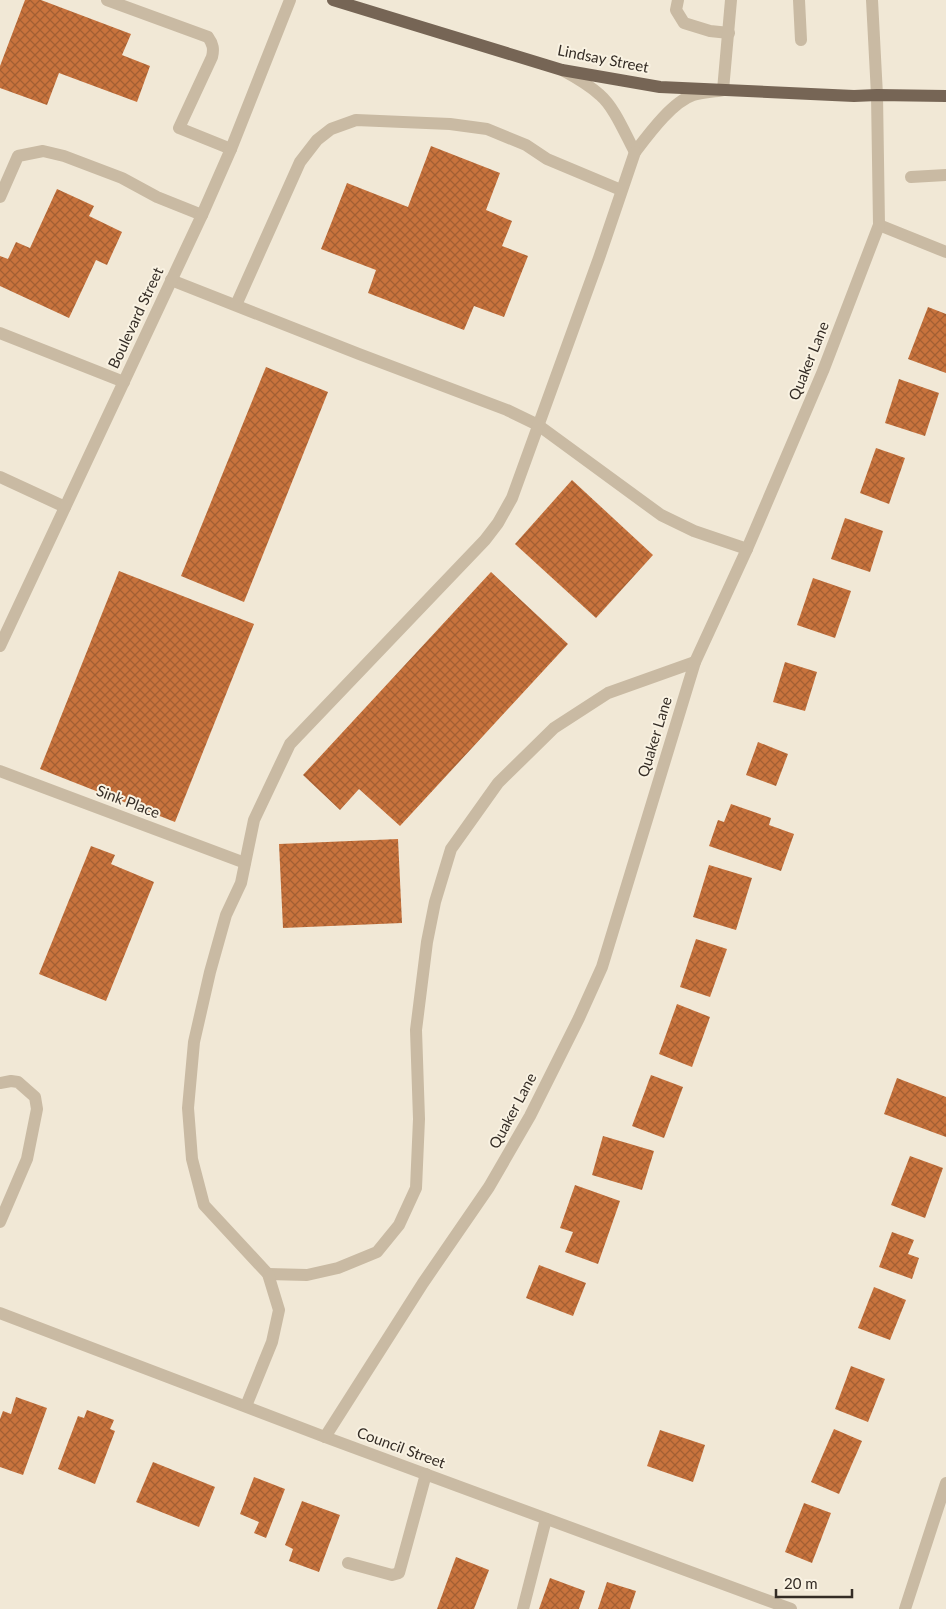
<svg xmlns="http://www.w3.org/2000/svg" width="946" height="1609" font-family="Lato,sans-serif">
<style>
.building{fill:url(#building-cross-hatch)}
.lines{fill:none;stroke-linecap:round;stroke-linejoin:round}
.minor{stroke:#c9baa3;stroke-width:12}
.major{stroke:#766555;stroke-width:12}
.labels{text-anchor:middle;stroke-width:4;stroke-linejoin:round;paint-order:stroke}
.street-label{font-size:15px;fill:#342c25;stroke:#f9f2e2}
</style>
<defs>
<pattern id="building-cross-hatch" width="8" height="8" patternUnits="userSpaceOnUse" patternTransform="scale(1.25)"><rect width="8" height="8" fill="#c8733d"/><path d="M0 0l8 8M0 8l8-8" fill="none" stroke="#a35f33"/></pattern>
</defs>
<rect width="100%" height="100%" fill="#f1e8d6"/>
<g class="building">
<polygon points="25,0 41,0 131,34 122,55 150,66 137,102 59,73 47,105 0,88 0,66"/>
<polygon points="431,146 500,173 486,210 512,221 502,246 528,256 504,317 474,306 464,330 368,293 376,270 321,249 347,183 408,207"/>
<polygon points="57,189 94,206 89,216 122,232 107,265 96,260 69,318 0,286 0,256 8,259 16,242 30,248"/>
<polygon points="928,307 946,314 946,373 908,359"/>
<polygon points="266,367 328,392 244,602 181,576"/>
<polygon points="899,379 939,393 925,436 885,423"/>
<polygon points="876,448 905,458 889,504 860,493"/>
<polygon points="572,480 653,555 596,618 515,544"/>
<polygon points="845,518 883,531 870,572 831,559"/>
<polygon points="119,571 254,624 175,822 40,769"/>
<polygon points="491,572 568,644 400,826 359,789 340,810 303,775"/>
<polygon points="813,578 851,591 835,638 797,625"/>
<polygon points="785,662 817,672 805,711 773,702"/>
<polygon points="758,742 788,754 776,786 746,775"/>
<polygon points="731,804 771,818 769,825 794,834 781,871 709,846 718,820 724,822"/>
<polygon points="398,839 402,923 283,928 279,844"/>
<polygon points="91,846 115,855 111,864 154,882 106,1001 39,974"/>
<polygon points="709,865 752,878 736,930 693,917"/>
<polygon points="696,939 727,949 710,997 680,987"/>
<polygon points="677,1004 710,1017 692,1067 659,1054"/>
<polygon points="651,1075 683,1087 664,1138 632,1126"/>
<polygon points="897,1078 946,1097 946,1137 884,1114"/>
<polygon points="603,1136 654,1151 642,1190 592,1175"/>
<polygon points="910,1156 943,1168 925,1218 891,1205"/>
<polygon points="575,1185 620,1201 598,1264 565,1252 573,1232 560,1228"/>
<polygon points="892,1232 914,1240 908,1254 919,1258 912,1279 879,1267"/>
<polygon points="539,1265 586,1283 573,1316 526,1298"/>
<polygon points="874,1287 906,1300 890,1340 858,1328"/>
<polygon points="851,1366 885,1379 868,1422 835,1409"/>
<polygon points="16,1397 47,1408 23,1475 0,1467 0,1419 3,1411 11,1414"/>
<polygon points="87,1410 114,1420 110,1429 115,1431 95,1484 58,1469 78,1416 84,1418"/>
<polygon points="834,1429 862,1441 839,1494 811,1482"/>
<polygon points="660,1430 705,1445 693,1482 647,1466"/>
<polygon points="153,1462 215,1487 199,1527 136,1502"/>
<polygon points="254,1477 285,1489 266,1538 254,1533 259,1522 240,1514"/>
<polygon points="302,1501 340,1515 319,1572 289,1561 293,1549 285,1545"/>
<polygon points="804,1503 831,1513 812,1563 785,1552"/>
<polygon points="456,1557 489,1570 474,1609 437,1609"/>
<polygon points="550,1578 585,1591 579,1609 539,1609"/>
<polygon points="607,1582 636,1591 630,1609 598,1609"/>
</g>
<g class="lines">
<g class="minor">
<path d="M107,0L208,37C213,44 214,49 212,57L179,128L231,149"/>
<polyline points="678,0 676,10 684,23 710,31 729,33"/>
<polyline points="799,0 801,40"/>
<path d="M564,71C577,78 589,85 600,95C615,108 625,134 635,152C648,135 672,102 693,95C702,92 713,92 723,90L731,0"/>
<polyline points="911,177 946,175"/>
<polyline points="0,197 18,156 43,151 64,156 122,178 157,197 202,215"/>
<polyline points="879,225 946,252"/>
<polyline points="171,280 359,354 507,410 538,425 661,515 694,531 747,549"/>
<polyline points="236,305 300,162 317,140 331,129 356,120 450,124 487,129 526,145 547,159 621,190"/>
<polyline points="0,333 124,382"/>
<polyline points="0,477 65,507"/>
<polyline points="0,646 202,215 231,149 290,0"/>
<polyline points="0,771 245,863"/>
<polyline points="0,1083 11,1081 18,1082 35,1097 37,1109 27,1159 0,1222"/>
<polyline points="268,1274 307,1275 338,1268 377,1252 399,1225 416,1188 419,1119 416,1030 427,942 435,902 451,849 498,783 554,728 608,693 695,662"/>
<polyline points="0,1313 325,1437 791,1609"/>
<polyline points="246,1406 272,1342 279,1310 268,1274 204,1205 192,1159 188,1108 194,1042 210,972 226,915 241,883 254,820 290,744 485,540 498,523 512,498 599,258 635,152"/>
<polyline points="325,1437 423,1283 489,1187 530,1116 579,1018 602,967 695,662 747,549 823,371 879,225 877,95 872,0"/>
<polyline points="348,1563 392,1575 399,1573 426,1474"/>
<polyline points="523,1609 546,1519"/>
<polyline points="905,1609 946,1483"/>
</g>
<polyline class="major" points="333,0 562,70 660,87 854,96 877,95 946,96"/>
</g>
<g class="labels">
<g class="street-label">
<text transform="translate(603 59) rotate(11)" y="5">Lindsay Street</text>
<text transform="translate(136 318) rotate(-65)" y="5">Boulevard Street</text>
<text transform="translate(809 361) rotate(-68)" y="5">Quaker Lane</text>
<text transform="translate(655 737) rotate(-73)" y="5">Quaker Lane</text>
<text transform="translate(128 802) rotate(21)" y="5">Sink Place</text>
<text transform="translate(513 1111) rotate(-62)" y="5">Quaker Lane</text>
<text transform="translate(401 1448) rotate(20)" y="5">Council Street</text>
</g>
</g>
<path d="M776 1589v8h76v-8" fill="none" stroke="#342c25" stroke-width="2.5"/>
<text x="784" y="1589" font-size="15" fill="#342c25" stroke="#f9f2e2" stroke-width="4" paint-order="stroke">20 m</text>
</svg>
